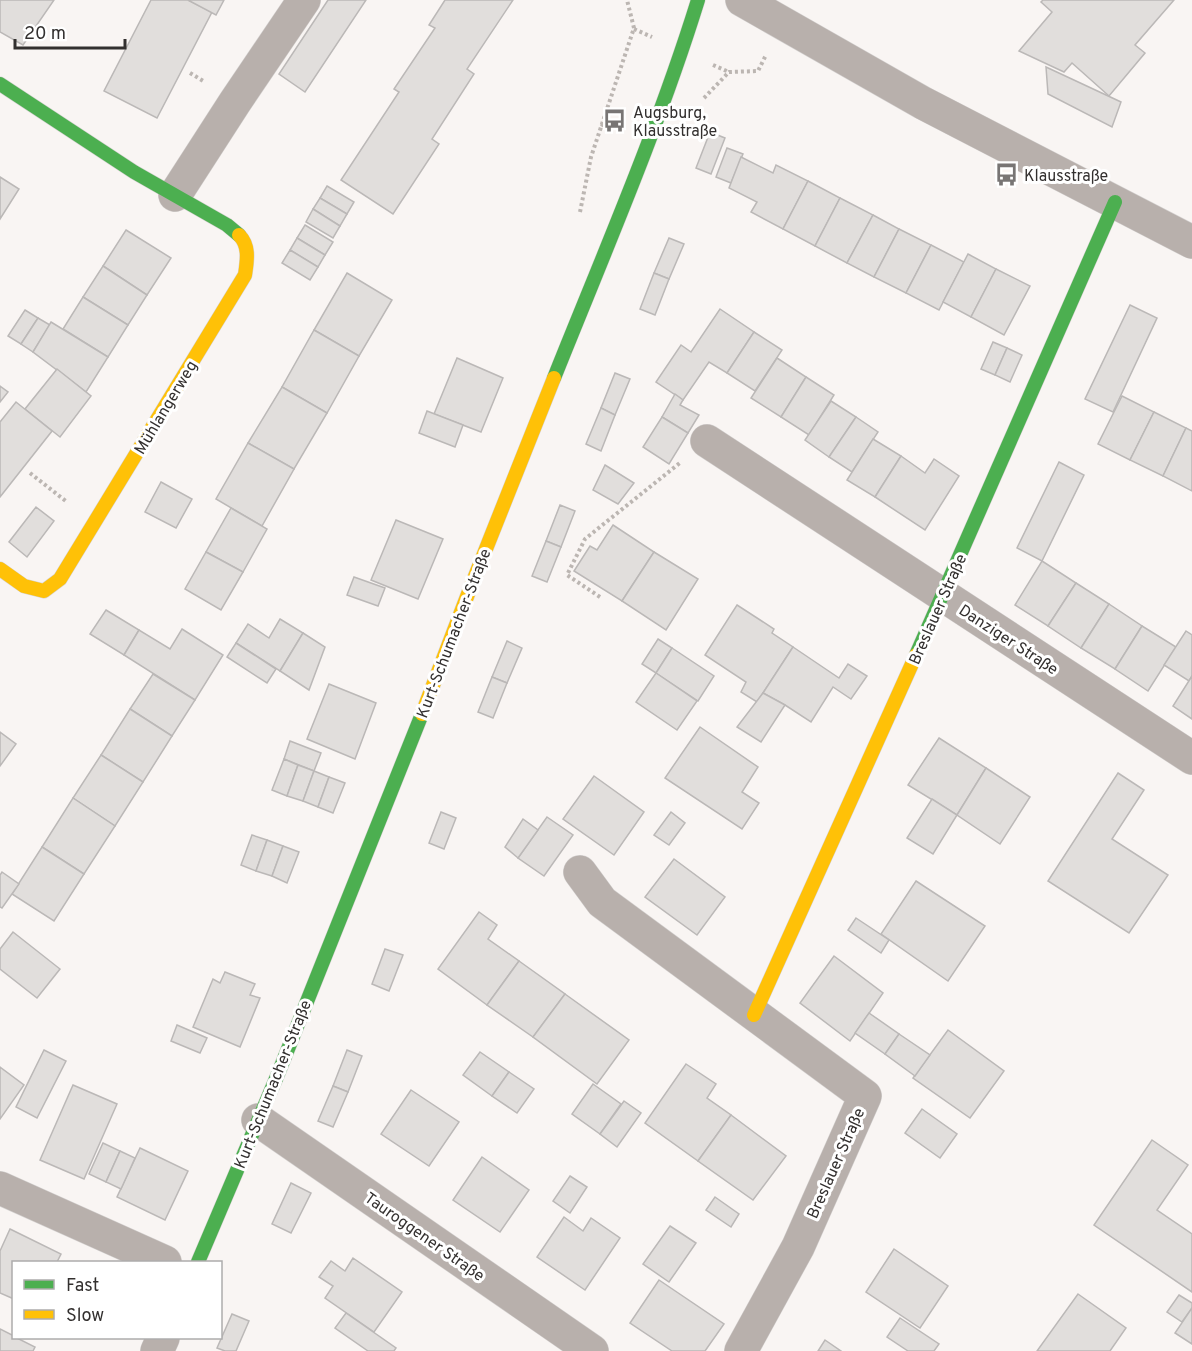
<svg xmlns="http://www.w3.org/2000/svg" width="1192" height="1351" font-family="Overpass,sans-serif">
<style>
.building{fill:#e1dedc;stroke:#bbb8b7;stroke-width:1.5}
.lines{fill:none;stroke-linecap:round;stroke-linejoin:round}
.street-casing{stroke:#d5d2d1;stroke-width:34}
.fast-casing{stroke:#d5d2d1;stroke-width:15}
.slow-casing{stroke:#d5d2d1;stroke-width:15}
.path{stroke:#bcb6b2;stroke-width:4;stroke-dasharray:3 3;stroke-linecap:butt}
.street{stroke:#b8b0ac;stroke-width:33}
.fast{stroke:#4caf50;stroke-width:14}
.slow{stroke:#ffc107;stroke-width:14}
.labels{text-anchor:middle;stroke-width:6;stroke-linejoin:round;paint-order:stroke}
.poi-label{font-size:16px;fill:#33302f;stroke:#fff;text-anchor:start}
.street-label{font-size:16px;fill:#33302f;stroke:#fff}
</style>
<rect width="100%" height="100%" fill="#f9f5f3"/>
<g class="building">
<polygon points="0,0 54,0 23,45 0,32"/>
<polygon points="151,0 188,0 212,12 157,118 104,91"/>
<polygon points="188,0 224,0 216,15"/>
<polygon points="328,0 366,0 305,92 279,74"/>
<polygon points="445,0 513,0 467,69 474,74 432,139 439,144 393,214 341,180 399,92 394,89 435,28 429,25"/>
<polygon points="1043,0 1174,0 1135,45 1145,53 1109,96 1072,63 1064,72 1019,51 1052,12 1041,2"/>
<polygon points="1046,67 1121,102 1112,127 1048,94"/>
<polygon points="710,132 725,138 711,174 696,168"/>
<polygon points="727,148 743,154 731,183 716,177"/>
<polygon points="741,157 773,173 776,165 808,181 783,229 751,212 757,202 729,188"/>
<polygon points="0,177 19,189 0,219"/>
<polygon points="808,181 840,198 815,246 783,229"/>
<polygon points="327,186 354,202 347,214 320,198"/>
<polygon points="320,198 347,214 340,226 313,209"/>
<polygon points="840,198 873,215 847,263 815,246"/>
<polygon points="313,209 340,226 333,238 306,222"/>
<polygon points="873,215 899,229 874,277 847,263"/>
<polygon points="305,225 333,242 325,255 297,238"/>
<polygon points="899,229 931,245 906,293 874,277"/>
<polygon points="126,230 171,258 147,295 103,266"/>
<polygon points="297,238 325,255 318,267 290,250"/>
<polygon points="669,238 684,244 669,279 654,273"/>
<polygon points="931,245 964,262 939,310 906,293"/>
<polygon points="290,250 318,267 310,280 282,263"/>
<polygon points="968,254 996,269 971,317 943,302"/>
<polygon points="103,266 147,295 128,325 83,297"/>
<polygon points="996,269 1030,286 1004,335 971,317"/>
<polygon points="347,273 392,300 359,356 314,330"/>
<polygon points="654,273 669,279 655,315 640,309"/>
<polygon points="83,297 128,325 108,357 63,329"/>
<polygon points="1130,305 1157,318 1113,412 1085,399"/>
<polygon points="720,309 754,332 727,373 709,362 683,400 656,382 681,345 691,352"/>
<polygon points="25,310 38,318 21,344 8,336"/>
<polygon points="38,318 50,325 33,352 21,344"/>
<polygon points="51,322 108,357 86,392 33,352"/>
<polygon points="314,330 359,356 327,413 282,387"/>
<polygon points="754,332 782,350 755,391 727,373"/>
<polygon points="993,342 1007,348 995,375 981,369"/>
<polygon points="1007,348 1022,355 1010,382 995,375"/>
<polygon points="457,358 503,378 481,432 434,414"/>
<polygon points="777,358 806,377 781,417 751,398"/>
<polygon points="57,369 91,396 60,437 25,409"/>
<polygon points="615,373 630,379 615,415 601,408"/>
<polygon points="806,377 834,395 809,435 781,417"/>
<polygon points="0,386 8,392 0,402"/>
<polygon points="282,387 327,413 294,469 248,443"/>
<polygon points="675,394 683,400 680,405 699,415 688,433 662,417"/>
<polygon points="1122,396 1154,412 1130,460 1098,444"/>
<polygon points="831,401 856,417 829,457 805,440"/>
<polygon points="16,402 52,431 0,497 0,422"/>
<polygon points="601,408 615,415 601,451 586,444"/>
<polygon points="427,411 463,425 455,447 419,433"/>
<polygon points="1154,412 1186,428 1163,476 1130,460"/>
<polygon points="662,417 688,433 669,464 643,447"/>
<polygon points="856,417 878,432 852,472 829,457"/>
<polygon points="1186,428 1192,431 1192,491 1163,476"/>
<polygon points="873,439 901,456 875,497 847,480"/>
<polygon points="248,443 294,469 262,526 216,499"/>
<polygon points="901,456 925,473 934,459 959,476 925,530 875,497"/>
<polygon points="1059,462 1084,475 1042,561 1017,548"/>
<polygon points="605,465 634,483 618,504 593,490"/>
<polygon points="161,482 192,499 176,528 145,512"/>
<polygon points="560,505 575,511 561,547 546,541"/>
<polygon points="36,507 54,521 27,557 9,542"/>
<polygon points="231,508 267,529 243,572 206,552"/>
<polygon points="396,520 443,539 418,599 371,580"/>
<polygon points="613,525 654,552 622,601 574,571 590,546 597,550"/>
<polygon points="546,541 561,547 547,582 532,576"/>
<polygon points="206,552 243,572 221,610 185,589"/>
<polygon points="654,552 698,579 666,630 622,601"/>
<polygon points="1042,561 1076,583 1048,626 1015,605"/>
<polygon points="354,577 385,588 378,606 347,595"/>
<polygon points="1076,583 1109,604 1081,648 1048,626"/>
<polygon points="1109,604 1142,626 1115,669 1081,648"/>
<polygon points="737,605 774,629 772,633 793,647 757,702 741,692 746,682 705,655"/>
<polygon points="106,610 139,630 124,655 90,634"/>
<polygon points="280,619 303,633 280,671 236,643 248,624 269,638"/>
<polygon points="1142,626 1176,647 1148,691 1115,669"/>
<polygon points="182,629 223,655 195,700 124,655 139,630 170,649"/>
<polygon points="1186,631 1192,635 1192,676 1189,681 1164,665"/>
<polygon points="303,633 325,647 309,690 280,671"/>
<polygon points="658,639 672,648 656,673 642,664"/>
<polygon points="507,641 522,648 507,683 492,677"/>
<polygon points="236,643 276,669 267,683 227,657"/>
<polygon points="793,647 839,678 848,664 867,676 851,699 833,687 811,722 785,705 763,693"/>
<polygon points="672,648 714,676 698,701 656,673"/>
<polygon points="656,673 697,701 677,730 636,702"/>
<polygon points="153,674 195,700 172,736 130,709"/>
<polygon points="1192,676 1192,719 1173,706"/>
<polygon points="492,677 507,683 493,718 478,712"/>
<polygon points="329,684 376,703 355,759 307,739"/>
<polygon points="763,693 785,705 761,742 737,727"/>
<polygon points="130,709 172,736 143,782 101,755"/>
<polygon points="700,727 758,767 742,792 759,803 742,829 665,778"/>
<polygon points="0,732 16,744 0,766"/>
<polygon points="939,738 986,768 957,815 908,785"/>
<polygon points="290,741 321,753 314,771 284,759"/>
<polygon points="101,755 143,782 115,826 73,798"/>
<polygon points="284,759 298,765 287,796 272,790"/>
<polygon points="298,765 314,771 303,801 287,796"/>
<polygon points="986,768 1030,797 1000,844 957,815"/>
<polygon points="314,771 329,777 318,807 303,801"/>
<polygon points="1118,773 1144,790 1112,839 1168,875 1129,933 1048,881"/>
<polygon points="594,776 644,812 614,855 563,819"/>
<polygon points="329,777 345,783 333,813 318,807"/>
<polygon points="73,798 115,826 84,874 42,847"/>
<polygon points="932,799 957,815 933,854 907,838"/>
<polygon points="441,812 456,818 444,849 429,843"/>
<polygon points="671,812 685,823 669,845 654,835"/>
<polygon points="547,817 573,835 544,876 518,858"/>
<polygon points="523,819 538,830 518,858 505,847"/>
<polygon points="252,835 267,840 256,871 241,865"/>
<polygon points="267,840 283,846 272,876 256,871"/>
<polygon points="283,846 299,852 287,883 272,876"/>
<polygon points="42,847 84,874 54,921 12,894"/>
<polygon points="674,859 725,897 697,935 645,897"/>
<polygon points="2,872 19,884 2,908 0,907 0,875"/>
<polygon points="916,881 985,926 948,981 881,934"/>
<polygon points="479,912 497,925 488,939 519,961 487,1005 438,969"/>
<polygon points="856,918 889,940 881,953 848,930"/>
<polygon points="13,932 60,969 37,998 0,969 0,949"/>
<polygon points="385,949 403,955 389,991 372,984"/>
<polygon points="834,956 883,993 850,1041 800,1003"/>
<polygon points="519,961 565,994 533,1037 487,1005"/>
<polygon points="225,972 255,984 250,995 260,998 240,1047 193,1027 213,979 220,983"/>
<polygon points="565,994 629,1040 597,1084 533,1037"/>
<polygon points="869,1013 899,1034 885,1054 855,1033"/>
<polygon points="177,1025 207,1038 200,1053 171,1041"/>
<polygon points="948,1030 1004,1071 970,1118 913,1078"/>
<polygon points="899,1034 930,1055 915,1076 885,1054"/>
<polygon points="44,1050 66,1061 37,1118 16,1107"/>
<polygon points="347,1050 362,1056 348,1092 333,1086"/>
<polygon points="480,1052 509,1072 492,1096 463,1075"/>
<polygon points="686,1064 716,1084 707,1098 731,1115 698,1161 645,1123"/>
<polygon points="0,1067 24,1085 0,1119"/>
<polygon points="509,1072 534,1089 517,1113 492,1096"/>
<polygon points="593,1084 621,1104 600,1134 572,1114"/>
<polygon points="73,1085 117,1104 84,1179 40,1160"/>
<polygon points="333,1086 348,1092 333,1127 318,1121"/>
<polygon points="411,1090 459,1122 429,1166 381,1134"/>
<polygon points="624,1101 641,1113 617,1147 600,1134"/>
<polygon points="922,1109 957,1134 940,1158 905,1133"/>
<polygon points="731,1115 786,1156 753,1200 698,1161"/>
<polygon points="1152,1140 1188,1165 1157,1210 1192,1234 1192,1292 1094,1225"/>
<polygon points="103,1143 120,1151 106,1182 89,1174"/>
<polygon points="140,1148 188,1171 165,1220 117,1197"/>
<polygon points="120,1151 135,1158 121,1189 106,1182"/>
<polygon points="482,1157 529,1190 500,1232 453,1200"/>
<polygon points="570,1176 587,1187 570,1213 553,1201"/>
<polygon points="291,1183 311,1193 291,1233 272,1224"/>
<polygon points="715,1197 739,1214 731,1227 706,1210"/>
<polygon points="564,1217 583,1231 591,1218 620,1238 585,1290 537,1257"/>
<polygon points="670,1226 696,1243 669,1282 643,1264"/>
<polygon points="10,1229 61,1254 57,1262 14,1262 14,1299 0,1293 0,1251"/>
<polygon points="894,1249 948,1286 920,1328 866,1292"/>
<polygon points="353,1258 402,1292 374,1332 325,1298 333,1286 319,1277 331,1261 345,1271"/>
<polygon points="659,1280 724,1324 705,1351 672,1351 630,1323"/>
<polygon points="1078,1294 1126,1328 1110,1351 1037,1351"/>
<polygon points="1179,1295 1192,1303 1192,1308 1182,1322 1167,1312"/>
<polygon points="1192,1308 1192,1344 1175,1333"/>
<polygon points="346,1313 396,1348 394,1351 368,1351 335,1328"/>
<polygon points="232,1314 249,1321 236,1351 225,1351 217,1348"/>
<polygon points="900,1318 939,1344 934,1351 908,1351 887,1337"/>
<polygon points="0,1329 14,1336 14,1338 17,1338 35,1347 33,1351 0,1351"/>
<polygon points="825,1340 841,1351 818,1351"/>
</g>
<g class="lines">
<defs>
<g id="street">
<polyline points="742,0 923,103 1192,242"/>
<polyline points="175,195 235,102 304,0"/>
<polyline points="707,441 1192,758"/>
<polyline points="580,872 602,902 865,1096 798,1247 741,1351"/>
<polyline points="258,1120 592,1351"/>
<polyline points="0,1188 165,1262"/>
<polyline points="157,1351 163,1338"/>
</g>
<g id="fast">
<polyline points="0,84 134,172 227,225 239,235"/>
<path d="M554,378C604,253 658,129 698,0"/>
<polyline points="916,655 1115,202"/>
<polyline points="198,1262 278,1074 422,714"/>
</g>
<g id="slow">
<path d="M0,569L24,586L44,591L60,579L245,275C247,261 250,246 239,235"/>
<polyline points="422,714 468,594 554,378"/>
<polyline points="754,1015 916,655"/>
</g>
</defs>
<use href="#street" class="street-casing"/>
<use href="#fast" class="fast-casing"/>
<use href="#slow" class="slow-casing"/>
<g class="path">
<polyline points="634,29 652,37"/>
<polyline points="713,65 729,72"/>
<polyline points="190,73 205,82"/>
<polyline points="704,98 729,72 758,71 766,55"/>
<polyline points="601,124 607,127"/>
<polyline points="580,212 591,157 634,28 627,0"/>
<polyline points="30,473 67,502"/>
<polyline points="600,597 567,575 585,539 681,462"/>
</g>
<use href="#street" class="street"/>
<use href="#fast" class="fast"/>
<use href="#slow" class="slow"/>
</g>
<defs>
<symbol id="bus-bare" viewBox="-9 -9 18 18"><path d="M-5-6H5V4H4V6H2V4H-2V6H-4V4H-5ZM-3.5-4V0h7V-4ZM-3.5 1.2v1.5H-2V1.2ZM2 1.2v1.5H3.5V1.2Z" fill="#787574" stroke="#fff" stroke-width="2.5" paint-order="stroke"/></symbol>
</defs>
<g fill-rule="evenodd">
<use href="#bus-bare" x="598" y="104" width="33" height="33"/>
<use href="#bus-bare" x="990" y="158" width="33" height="33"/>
</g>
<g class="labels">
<g class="poi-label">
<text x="633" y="118">Augsburg,<tspan x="633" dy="18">Klausstraße</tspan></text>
<text x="1024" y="181">Klausstraße</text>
</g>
<g class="street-label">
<text transform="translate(165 407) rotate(-59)" y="6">Mühlangerweg</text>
<text transform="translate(937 609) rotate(-66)" y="6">Breslauer Straße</text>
<text transform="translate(453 633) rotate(-69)" y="6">Kurt-Schumacher-Straße</text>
<text transform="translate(1009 639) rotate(33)" y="6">Danziger Straße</text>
<text transform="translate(272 1084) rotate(-68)" y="6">Kurt-Schumacher-Straße</text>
<text transform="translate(835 1163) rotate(-66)" y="6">Breslauer Straße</text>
<text transform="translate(425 1236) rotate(35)" y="6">Tauroggener Straße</text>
</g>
</g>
<rect x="12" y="1261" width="210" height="78" fill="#ffffff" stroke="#adacac" stroke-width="1.5"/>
<rect x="24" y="1280" width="30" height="9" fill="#4caf50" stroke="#adacac" stroke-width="1.5"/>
<text x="66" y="1291" font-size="18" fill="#33302f">Fast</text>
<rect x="24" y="1310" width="30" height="9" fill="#ffc107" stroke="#adacac" stroke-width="1.5"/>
<text x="66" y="1321" font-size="18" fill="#33302f">Slow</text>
<path d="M15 39v9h110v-9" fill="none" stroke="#33302f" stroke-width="3"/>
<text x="24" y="39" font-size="18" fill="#33302f" stroke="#ffffff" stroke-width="4.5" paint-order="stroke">20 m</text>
</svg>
